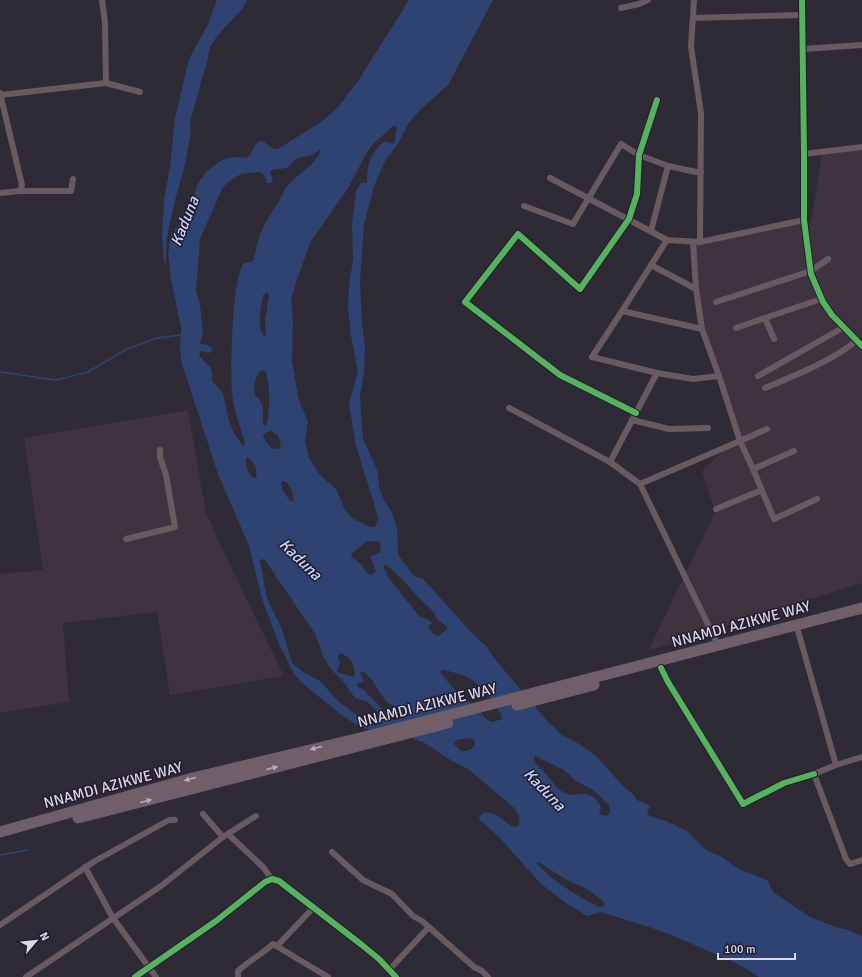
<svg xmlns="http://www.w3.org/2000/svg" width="862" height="977" font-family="Signika,sans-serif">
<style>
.commercial{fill:#3f3340}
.water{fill:#2e4371;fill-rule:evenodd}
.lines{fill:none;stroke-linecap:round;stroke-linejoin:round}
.stream{stroke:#2e4371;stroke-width:1.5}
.street{stroke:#685a5f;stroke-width:6}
.highway{stroke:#705e68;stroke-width:11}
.cycleway-casing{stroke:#231b30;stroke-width:8}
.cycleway{stroke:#56b35d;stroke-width:6}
.oneway{fill:#b6adb9}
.labels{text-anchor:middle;stroke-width:3;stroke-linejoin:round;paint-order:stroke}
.street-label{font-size:15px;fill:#dbd7e5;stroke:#231b30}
.water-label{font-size:16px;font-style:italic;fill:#c5d5f5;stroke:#231b30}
</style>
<rect width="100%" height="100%" fill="#2e2a36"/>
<g class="commercial">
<polygon points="862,150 862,583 648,651 715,512 702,471 736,438 705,338 697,321 695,301 695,241 811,222 822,154"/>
<polygon points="188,410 206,513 228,561 284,676 170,695 157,612 63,623 69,702 0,713 0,574 43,570 24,438"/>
</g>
<g class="water">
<polygon points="217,0 247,0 242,9 217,36 210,47 206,67 201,80 200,87 190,121 191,132 184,169 175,200 167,237 166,260 164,265 162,236 164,200 170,167 175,118 189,59 208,24"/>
<path d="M409,0H493L448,85L420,110L408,124L399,142L385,161L374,186L364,225L360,282L362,322L365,347L364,372L360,396L363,439L378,472L379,487L383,498L392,513L397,528L398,555L414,576L423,579L473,634L487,647L494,658L549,723L554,727L560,734L581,745L596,756L625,788L633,794L637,800L649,805L650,807L647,813L649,816L666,821L687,831L706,850L720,856L740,870L755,875L768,881L773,892L810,917L836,927L848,930L862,936V977H759L738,964L669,934L646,926L601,912L587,916L566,903L541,884L500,838L480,820L479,817C491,804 503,823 514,827L519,825C521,817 517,811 512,806L468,769L447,758L423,742L399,734L367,729L357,725L343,716L303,684L294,674L280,646L262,599L249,546L218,474L182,364L180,350L181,328L171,279L168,254L171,234L184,218L186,217L191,222C195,218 197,208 196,202C196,198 194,195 195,192C198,178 215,161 229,158C235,156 242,159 248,157C252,154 255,140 261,141C268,142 269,150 278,149L324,120L338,107L358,81ZM393,126H396L397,127L394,144L385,141C371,150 366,168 367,183H361L356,191L352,223L353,258L349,287L348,308L351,336L358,371L349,404L356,446L375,507L378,519L375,527H370L352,518L345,510L336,489L320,475L309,458L305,442L308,421L299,401L292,361L293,319L291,300L296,282L311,241L347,190L366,154L372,145ZM321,149C317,164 298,174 288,185C284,189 282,196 279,201C265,223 258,233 254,260L251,262L244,263C232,275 230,371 232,392C233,409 240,426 245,442V444L243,446L235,435L229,421L223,393L212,381C214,364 207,367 199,355L201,351L209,353L211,352L212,348L208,345L201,344L200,343L203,333L200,304L196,290L200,239L223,187L228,182L241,174L259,172L264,175L267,183H271L273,180L270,172L271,170L287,168L297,158L312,155ZM268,292L269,295L265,322L266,335L264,336C256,326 261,308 263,295ZM264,370C271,377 270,417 266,426L263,424C262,411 266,404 255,395C253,387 255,378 259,372ZM271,431L278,436L281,446L279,449C270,450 267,443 263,436L265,433ZM248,457C254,463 258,468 256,477L254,478C247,474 246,466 246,458ZM282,481L286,482C290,487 295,493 293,501H290C286,495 279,488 282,481ZM367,541L379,542L381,548L380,552L370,557L376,571L372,575L368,574L362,565L352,557L351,554ZM261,559L265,560L315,634L324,658L330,668L343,681L355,698L366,701L374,708L382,718V721L376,725H371L365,721L339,702L320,681L303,672L292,663L282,629L267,599L260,561ZM384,565H387L402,579L418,597L431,609L440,622L447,626V629L438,636L433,634L428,627L432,623C427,617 422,619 418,615L388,577L383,566ZM341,653C352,659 356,665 354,677L340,673L337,671L340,663L338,656ZM443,670C478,677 481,686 501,714L502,719L493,722L487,720L476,708L451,686L441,673V671ZM362,671C375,678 378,694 388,703C393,707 398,706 403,709L406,714L405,717L397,720H392L364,690L358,687L357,684L364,681L360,673ZM471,738L475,741C475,749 468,752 461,751L454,744L456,740ZM535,756L564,770L576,781L593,790L609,805C611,810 610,814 606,816L601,815L599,811L601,808C599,800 591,793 582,794C579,794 576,795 573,795C569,795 564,793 561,791C554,786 550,777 544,772C540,767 534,763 534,757ZM538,862L567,880L587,889L603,901L604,902V906L599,907C576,895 555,883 538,865L537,864Z"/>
</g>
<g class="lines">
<g class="stream">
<polyline points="0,372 56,380 88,372 125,350 157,338 182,335"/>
<polyline points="0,855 28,850"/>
</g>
<g class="street">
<polyline points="102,0 105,23 106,83 140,92"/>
<polyline points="694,0 691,47 701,113 700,242"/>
<polyline points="802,0 804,154 804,220 811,274 823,302 832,315 862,346"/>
<polyline points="621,8 639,4 648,0"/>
<polyline points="693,18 802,15"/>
<polyline points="803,49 862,45"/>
<polyline points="0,93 22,185 20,191"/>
<polyline points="0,95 106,83"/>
<polyline points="804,154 862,147"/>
<polyline points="550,178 667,240 700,242 804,220"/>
<polyline points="0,193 20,191 71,191 73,179"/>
<polyline points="524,206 573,224 621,144 639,155 668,166 701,173"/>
<polyline points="651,231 668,166"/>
<polyline points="667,240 622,311 702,329"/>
<polyline points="693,242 696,289"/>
<polyline points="716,302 811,271 828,259"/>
<polyline points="622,311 592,357 657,373 693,379 719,376 702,329 696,289 651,265"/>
<polyline points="736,328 765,318"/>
<polyline points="774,339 765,318 821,299"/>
<polyline points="758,376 844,327"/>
<path d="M765,388C794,376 832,361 856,341"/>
<polyline points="509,408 610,462 657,373"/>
<polyline points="636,413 560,375 465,302 518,234 580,289 629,219 637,194 639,155 657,100"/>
<polyline points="632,420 669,429 708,428"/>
<polyline points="794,451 753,469 774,519 817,499"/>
<polyline points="610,462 640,484 718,645"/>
<polyline points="753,469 740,441 767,429"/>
<polyline points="640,484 740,441 719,376"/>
<polyline points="716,509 762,490"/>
<polyline points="126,539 175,527 166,475 160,457 160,450"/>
<polyline points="798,631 836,765"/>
<polyline points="661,668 668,682 743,804 784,783 814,774"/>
<polyline points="862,757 836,765 814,774 846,859 850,864 862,860"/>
<polyline points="203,814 223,837"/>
<polyline points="228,834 263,867 272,879"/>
<polyline points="332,852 363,880 392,894 413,916 422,921 474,967 482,971 488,977"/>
<polyline points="85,867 113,918 156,977"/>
<polyline points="0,925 95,861 169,820 175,820"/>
<polyline points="277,946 313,908"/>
<polyline points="389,970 429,927"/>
<polyline points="26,977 161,886 223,837 256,816"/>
<polyline points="135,977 216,921 265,882 272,879 279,881 362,945 379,959 396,977"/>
<path d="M238,977V971C249,961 262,954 273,944L328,977"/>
</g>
<g class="highway">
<polyline points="517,705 594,685"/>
<polyline points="78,818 448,723"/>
<polyline points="0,832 193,778 368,736 862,608"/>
</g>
<defs>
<g id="cycleway">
<polyline points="802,0 804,154 804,220 811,274 823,302 832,315 862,346"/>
<polyline points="636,413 560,375 465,302 518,234 580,289 629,219 637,194 639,155 657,100"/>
<polyline points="661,668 668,682 743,804 784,783 814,774"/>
<polyline points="135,977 216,921 265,882 272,879 279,881 362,945 379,959 396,977"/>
</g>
</defs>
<use href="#cycleway" class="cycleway-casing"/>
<use href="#cycleway" class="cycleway"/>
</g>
<defs><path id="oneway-solid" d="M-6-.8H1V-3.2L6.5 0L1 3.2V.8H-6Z"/></defs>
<g class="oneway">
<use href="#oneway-solid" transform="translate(316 748) rotate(166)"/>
<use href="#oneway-solid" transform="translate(272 768) rotate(-14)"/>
<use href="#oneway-solid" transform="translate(190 779) rotate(165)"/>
<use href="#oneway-solid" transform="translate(146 801) rotate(-14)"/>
</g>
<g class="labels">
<g class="street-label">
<text transform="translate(741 624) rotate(-15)" y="5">NNAMDI AZIKWE WAY</text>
<text transform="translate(427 705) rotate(-14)" y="5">NNAMDI AZIKWE WAY</text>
<text transform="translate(113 785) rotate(-15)" y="5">NNAMDI AZIKWE WAY</text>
</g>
<g class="water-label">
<text transform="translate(184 221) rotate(-68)" y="6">Kaduna</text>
<text transform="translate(301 559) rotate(44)" y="6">Kaduna</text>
<text transform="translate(545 789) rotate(46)" y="6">Kaduna</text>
</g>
</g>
<g transform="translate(36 941) rotate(62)" stroke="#231b30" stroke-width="3" paint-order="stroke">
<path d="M0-3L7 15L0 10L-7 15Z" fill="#dbd7e5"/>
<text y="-6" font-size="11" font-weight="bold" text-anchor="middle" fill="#dbd7e5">N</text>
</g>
<path d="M718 953v6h77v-6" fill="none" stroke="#dbd7e5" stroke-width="2"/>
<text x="724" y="953" font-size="12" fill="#dbd7e5" stroke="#231b30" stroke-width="3" paint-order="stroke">100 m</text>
</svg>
